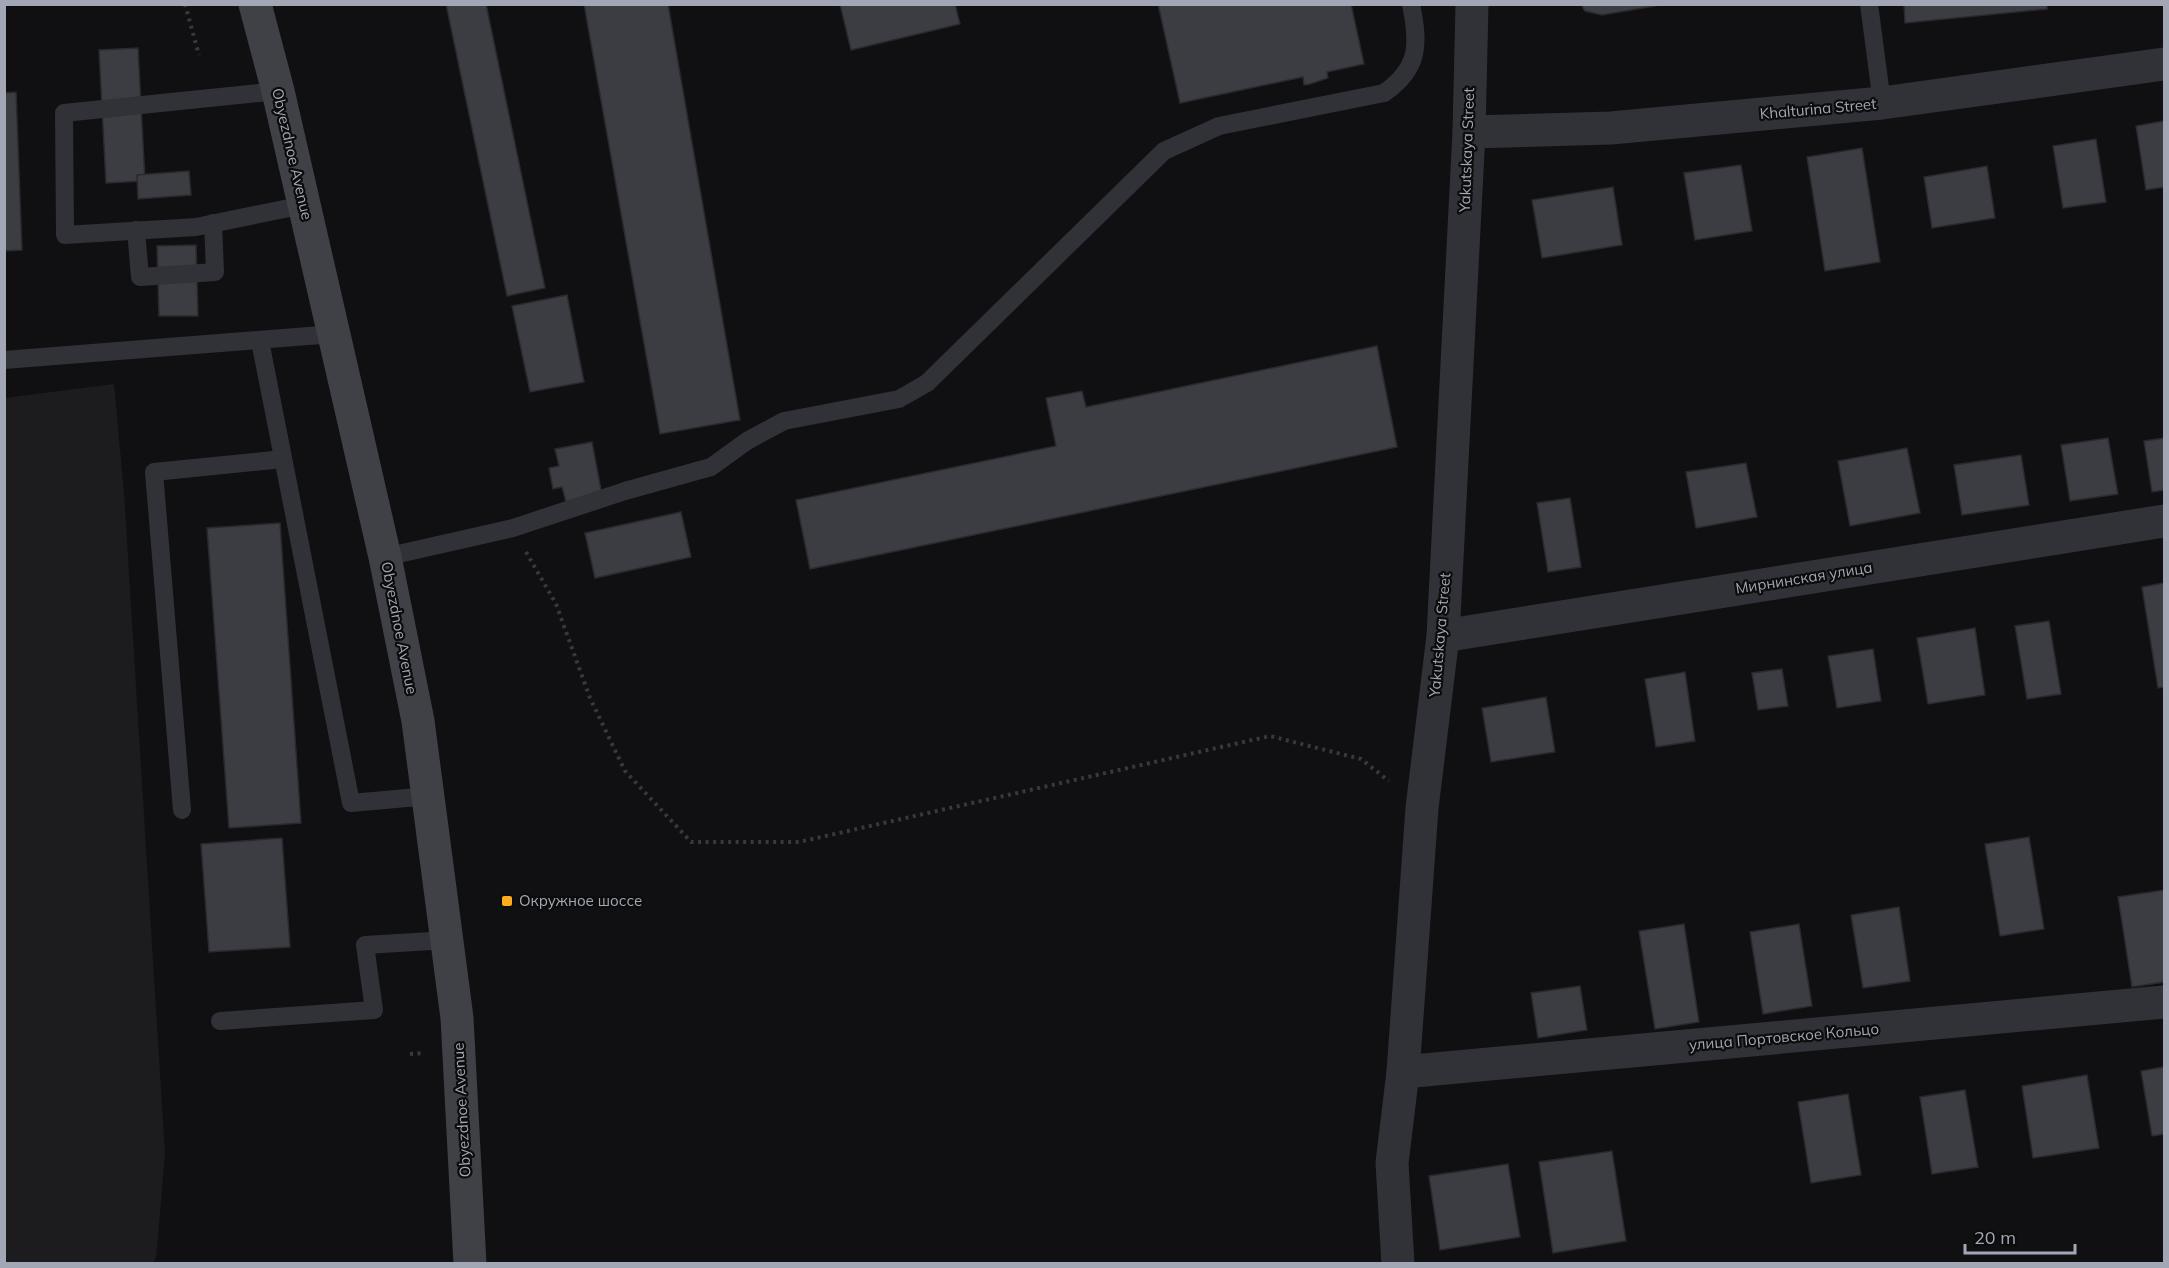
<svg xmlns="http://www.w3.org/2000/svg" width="2169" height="1268" font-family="Mulish,sans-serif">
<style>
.built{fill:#1c1c1f}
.building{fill:#3c3d42;stroke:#2a2a2e;stroke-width:1.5}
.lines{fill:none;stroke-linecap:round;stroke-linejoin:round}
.path{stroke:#37393e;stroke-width:4;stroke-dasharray:3 4.5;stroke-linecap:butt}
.lane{stroke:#313237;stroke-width:18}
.street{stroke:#313237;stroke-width:33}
.secondary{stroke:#3f4147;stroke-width:33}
.poi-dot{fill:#fcac1e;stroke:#0c0c0d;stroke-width:2}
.labels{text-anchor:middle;stroke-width:4.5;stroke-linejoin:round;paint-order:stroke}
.street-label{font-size:15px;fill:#a1a7b4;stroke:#0c0c0d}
.poi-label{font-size:15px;fill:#a1a7b4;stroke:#0c0c0d;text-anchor:start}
</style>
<rect width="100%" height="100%" fill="#101012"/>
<polygon class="built" points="114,384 124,493 165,1154 156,1258 152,1264 5,1263 5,398"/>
<g class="building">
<polygon points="446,4 486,4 545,288 507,296"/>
<polygon points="584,4 668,4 740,420 660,434"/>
<polygon points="840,4 955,4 960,24 851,50"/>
<polygon points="1158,4 1351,4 1364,64 1327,72 1328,78 1310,84 1304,85 1303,77 1180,103"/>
<polygon points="1581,4 1666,4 1602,15 1585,11"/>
<polygon points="1904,4 2047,4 2047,9 1905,23"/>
<polygon points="138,48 145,181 106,183 99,50"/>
<polygon points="16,92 22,250 4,251 4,93"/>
<polygon points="2164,121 2164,187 2146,190 2136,126"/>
<polygon points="2096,139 2106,202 2063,208 2053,146"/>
<polygon points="1862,148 1880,262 1825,271 1807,157"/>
<polygon points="1741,165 1752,231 1695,240 1684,173"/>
<polygon points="1987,166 1995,218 1932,228 1924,177"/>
<polygon points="189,171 191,195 138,199 137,175"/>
<polygon points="1613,187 1622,245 1542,258 1532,200"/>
<polygon points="196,245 198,316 159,316 157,246"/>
<polygon points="567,295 584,382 530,392 512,306"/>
<polygon points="1377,346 1397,447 810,569 796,500 1056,446 1046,398 1082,391 1086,407"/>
<polygon points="2108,438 2118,494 2070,501 2061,445"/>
<polygon points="2164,438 2164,490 2152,492 2144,441"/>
<polygon points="592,442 602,495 566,502 562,487 553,489 549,468 559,466 555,449"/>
<polygon points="1907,448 1920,513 1850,526 1838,461"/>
<polygon points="2021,455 2029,505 1962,515 1954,465"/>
<polygon points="1746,463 1757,517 1696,528 1686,472"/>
<polygon points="1570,498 1581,567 1548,572 1537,503"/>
<polygon points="681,512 691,557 595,578 585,533"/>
<polygon points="280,523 301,823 229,828 207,528"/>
<polygon points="2164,583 2164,687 2158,688 2142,587"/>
<polygon points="2049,621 2061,694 2027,699 2015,626"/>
<polygon points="1975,628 1985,695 1928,704 1917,638"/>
<polygon points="1873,649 1881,701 1837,708 1828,656"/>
<polygon points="1782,669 1788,706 1758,710 1752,673"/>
<polygon points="1685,672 1695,741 1656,747 1645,679"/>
<polygon points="1546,697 1555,752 1491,762 1482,708"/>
<polygon points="2029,837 2044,929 2000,936 1985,844"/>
<polygon points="282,838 290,947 209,952 201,844"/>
<polygon points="2164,890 2164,982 2132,987 2118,897"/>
<polygon points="1899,907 1910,981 1863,988 1851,915"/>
<polygon points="1684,924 1699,1022 1655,1029 1639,931"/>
<polygon points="1799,924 1812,1006 1763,1014 1750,932"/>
<polygon points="1580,986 1587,1030 1538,1038 1531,993"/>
<polygon points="2164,1067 2164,1134 2152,1136 2141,1071"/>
<polygon points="2087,1075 2099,1148 2033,1158 2022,1086"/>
<polygon points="1965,1090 1978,1167 1932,1174 1920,1097"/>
<polygon points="1848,1094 1861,1175 1811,1183 1798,1102"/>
<polygon points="1612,1151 1626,1241 1553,1253 1539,1162"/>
<polygon points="1508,1164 1520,1237 1440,1250 1429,1176"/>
</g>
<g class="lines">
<g class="path">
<polyline points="185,4 199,55"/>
<polyline points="526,552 556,604 590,698 625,771 691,842 799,842 1270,736 1361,759 1389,781"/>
<polyline points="410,1054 424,1053"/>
</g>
<g class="lane">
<polyline points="1869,4 1882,103"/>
<polyline points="278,91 64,113 65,235 196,227 304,205"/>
<polyline points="136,230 140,277 215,272 213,223"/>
<polyline points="260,341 351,803 429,796"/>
<polyline points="4,360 334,334"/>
<path d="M385,557L513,528L625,491L711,467L747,441L784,421L899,399L927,383L1164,151L1219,126L1384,93C1420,68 1419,44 1411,4"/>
<polyline points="182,810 154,472 283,459"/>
<polyline points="220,1021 374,1010 365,945 448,940"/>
</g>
<g class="street">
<polyline points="1469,132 1611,128 1882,103 2164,64"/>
<polyline points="1443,636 2164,521"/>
<polyline points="1403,1072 2164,1002"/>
<polyline points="1398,1264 1392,1163 1403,1072 1422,808 1443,636 1469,132 1472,4"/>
</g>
<polyline class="secondary" points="255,4 278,91 385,557 418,721 457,1018 470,1264"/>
</g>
<rect class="poi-dot" x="501" y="895" width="12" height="12" rx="3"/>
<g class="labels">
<g class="street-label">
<text transform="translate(1818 109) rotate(-5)" y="5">Khalturina Street</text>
<text transform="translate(1467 150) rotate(-88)" y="5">Yakutskaya Street</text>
<text transform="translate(292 154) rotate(77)" y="5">Obyezdnoe Avenue</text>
<text transform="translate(1804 578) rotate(-9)" y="5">Мирнинская улица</text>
<text transform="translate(399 628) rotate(79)" y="5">Obyezdnoe Avenue</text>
<text transform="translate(1440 635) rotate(-85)" y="5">Yakutskaya Street</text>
<text transform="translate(1784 1037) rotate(-5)" y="5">улица Портовское Кольцо</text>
<text transform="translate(462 1110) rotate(-93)" y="5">Obyezdnoe Avenue</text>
</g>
<g class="poi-label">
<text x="519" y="906">Окружное шоссе</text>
</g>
</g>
<rect width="2169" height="1268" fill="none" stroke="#a1a7b4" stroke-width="12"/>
<path d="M1965 1244v9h110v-9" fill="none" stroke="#a1a7b4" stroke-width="3"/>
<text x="1974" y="1244" font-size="18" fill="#a1a7b4" stroke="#0c0c0d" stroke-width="4.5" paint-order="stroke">20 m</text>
</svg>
